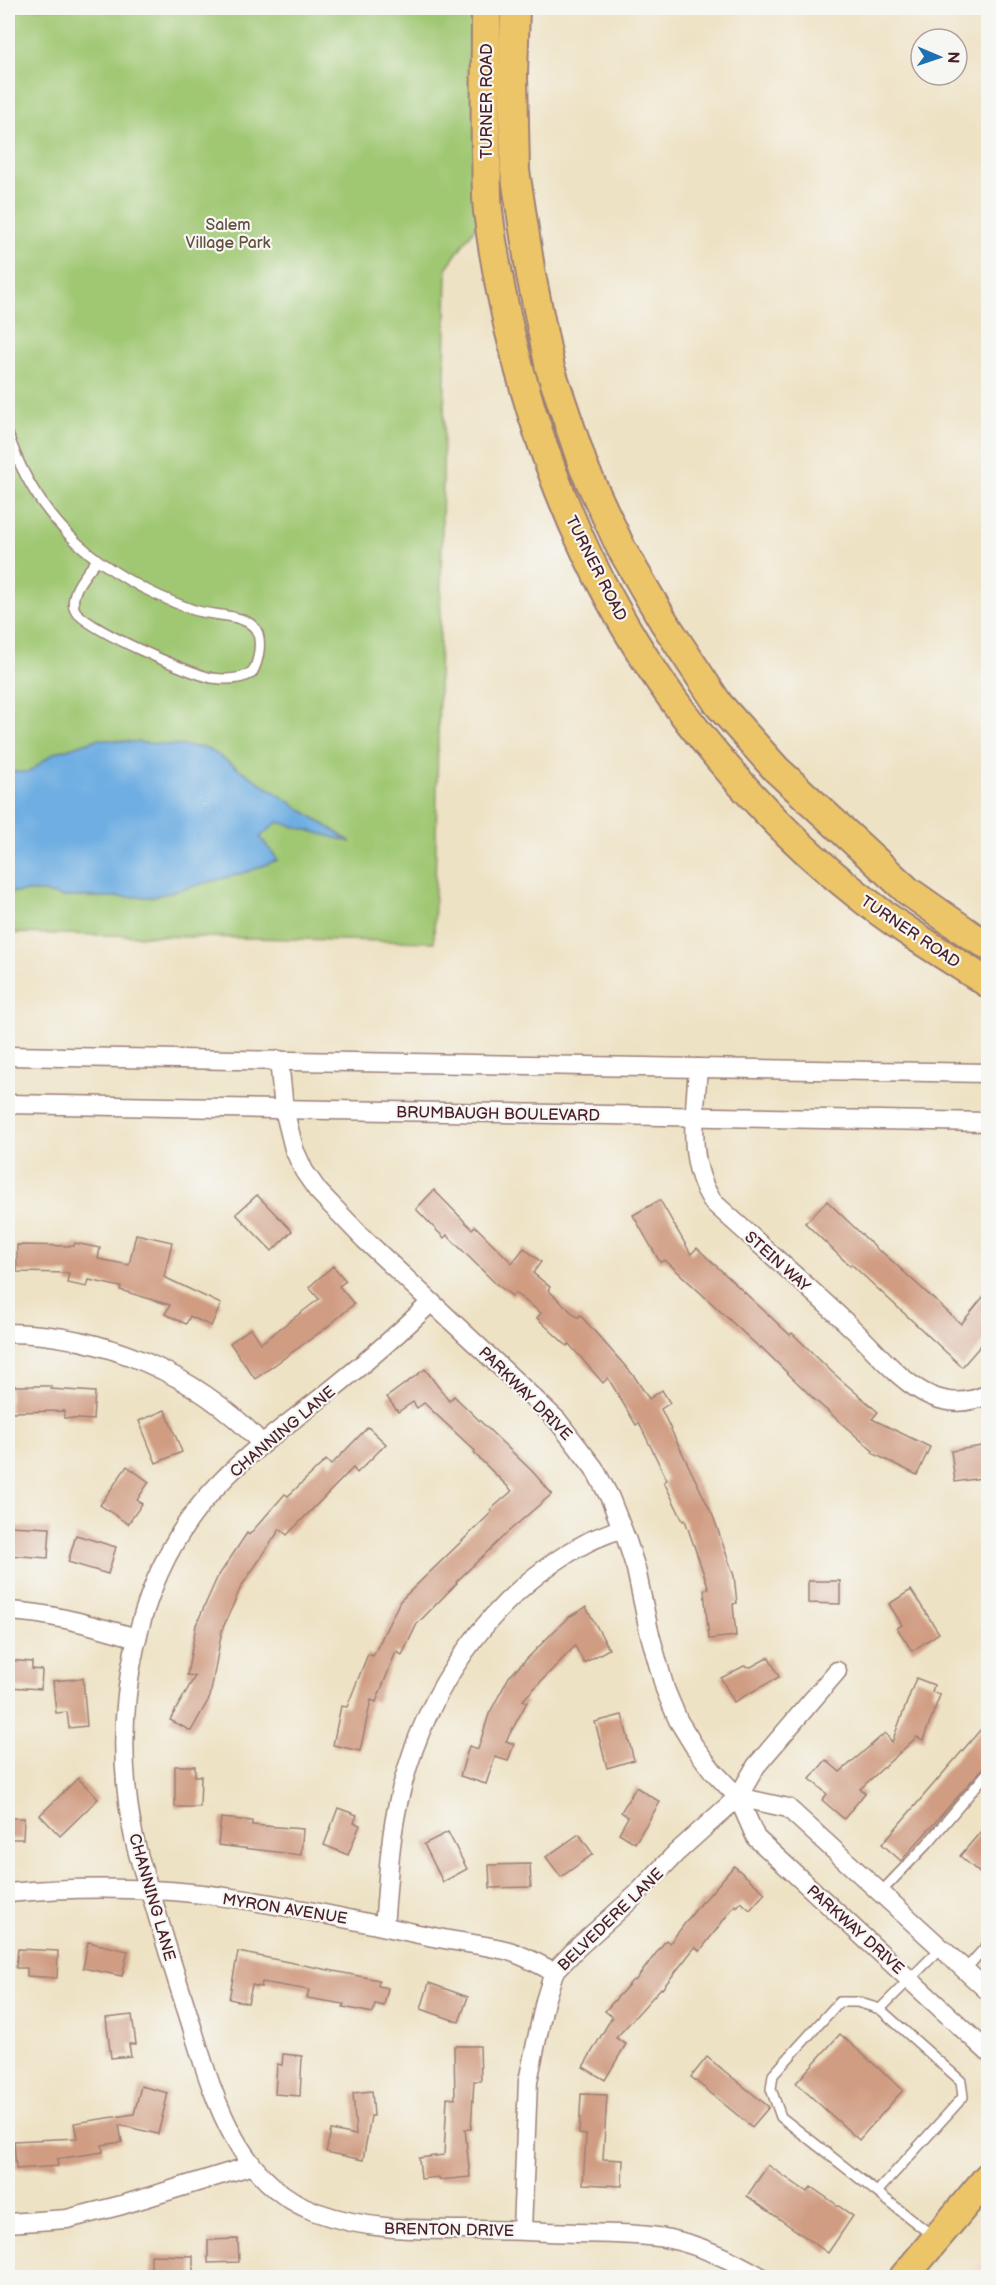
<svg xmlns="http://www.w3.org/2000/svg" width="996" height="2285" font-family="'Balsamiq Sans',sans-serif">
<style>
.built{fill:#f7d0c9}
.green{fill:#a0c873;stroke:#75744f;stroke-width:1.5}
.water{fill:#6eaee2;stroke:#5c6686;stroke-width:1.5}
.building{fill:#d09c82}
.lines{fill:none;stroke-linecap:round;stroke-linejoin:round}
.lane-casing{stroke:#9c8078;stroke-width:12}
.street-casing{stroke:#9c8078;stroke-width:21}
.primary-casing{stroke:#9c8078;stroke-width:32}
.lane{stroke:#fff;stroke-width:9}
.street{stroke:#fff;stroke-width:18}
.primary{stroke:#edc569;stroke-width:28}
.labels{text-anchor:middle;stroke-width:4.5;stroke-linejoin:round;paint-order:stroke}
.street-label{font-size:16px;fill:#4a1f2b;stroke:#f6f6f2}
.park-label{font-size:16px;fill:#645241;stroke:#f6f6f2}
</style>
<rect width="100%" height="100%" fill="#f6f6f2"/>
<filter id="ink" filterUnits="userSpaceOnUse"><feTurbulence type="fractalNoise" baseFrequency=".0167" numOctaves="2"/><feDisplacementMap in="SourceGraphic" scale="12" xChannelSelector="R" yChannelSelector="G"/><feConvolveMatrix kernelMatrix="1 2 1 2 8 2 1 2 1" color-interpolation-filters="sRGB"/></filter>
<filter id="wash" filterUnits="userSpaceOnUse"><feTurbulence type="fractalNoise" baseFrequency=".008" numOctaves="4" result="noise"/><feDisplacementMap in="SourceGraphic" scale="24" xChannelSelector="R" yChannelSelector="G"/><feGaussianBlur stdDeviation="1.35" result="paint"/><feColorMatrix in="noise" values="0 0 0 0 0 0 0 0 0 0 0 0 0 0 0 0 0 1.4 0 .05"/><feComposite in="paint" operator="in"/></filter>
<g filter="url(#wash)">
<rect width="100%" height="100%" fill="#eee2c4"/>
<polygon class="built" points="988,2255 988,2277 970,2277"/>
<polygon class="green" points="8,8 486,8 488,209 447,267 434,942 8,933"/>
<polygon class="water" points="98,739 207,748 351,842 278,822 260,837 278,860 247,872 152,897 62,897 43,892 8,892 8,772 29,772 54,753"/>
<g id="blocks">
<g class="building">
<polygon points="434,1190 472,1229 475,1226 512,1263 524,1248 541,1262 533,1273 550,1287 548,1290 578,1318 580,1315 634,1376 649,1399 662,1390 670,1403 661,1409 713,1516 734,1576 737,1603 733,1604 736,1636 709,1639 704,1590 709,1589 685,1520 683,1521 664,1482 667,1480 639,1423 636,1425 608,1378 603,1383 569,1344 567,1346 537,1318 541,1313 515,1293 512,1296 495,1283 447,1235 444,1238 416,1209"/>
<polygon points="257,1195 292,1231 272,1251 236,1214"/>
<polygon points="660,1200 691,1254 697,1248 790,1335 792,1333 832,1372 878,1412 872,1419 930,1447 917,1475 872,1453 873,1451 816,1401 761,1347 760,1348 665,1260 660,1262 633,1215"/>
<polygon points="827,1201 880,1252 881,1251 961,1324 988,1291 988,1337 962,1367 851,1264 850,1266 805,1223"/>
<polygon points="136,1234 172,1242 164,1277 221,1304 211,1326 190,1316 186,1324 165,1314 170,1305 120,1290 121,1287 89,1280 87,1287 67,1283 69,1273 17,1272 17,1245 74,1246 75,1243 100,1248 98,1259 129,1265"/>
<polygon points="333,1266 346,1281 339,1286 354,1304 326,1328 255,1379 230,1343 251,1328 261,1343 319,1299 309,1287"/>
<polygon points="425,1369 449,1401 454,1396 532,1471 552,1494 509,1531 456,1582 457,1583 417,1624 402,1655 396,1652 376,1702 371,1700 360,1751 333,1745 341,1706 347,1707 368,1654 373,1656 400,1601 492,1512 490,1510 512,1491 474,1453 475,1451 424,1403 417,1408 413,1402 398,1412 387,1397"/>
<polygon points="10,1386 51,1386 51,1389 95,1392 93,1420 64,1418 64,1411 10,1412"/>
<polygon points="165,1410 182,1452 156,1463 139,1421"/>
<polygon points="368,1427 386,1444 357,1473 353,1468 287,1535 280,1529 241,1587 222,1630 210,1697 191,1731 170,1720 195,1676 187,1675 196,1625 217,1578 247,1533 249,1535 285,1494 288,1496 326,1460 331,1465"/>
<polygon points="988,1445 988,1477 955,1482 951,1451"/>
<polygon points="127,1466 149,1482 137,1500 142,1504 128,1524 100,1505"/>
<polygon points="8,1526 50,1528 48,1558 8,1555"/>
<polygon points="76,1535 116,1547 108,1574 68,1562"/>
<polygon points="808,1581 840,1581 840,1604 808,1603"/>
<polygon points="911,1590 939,1633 912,1651 897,1628 902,1625 889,1604"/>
<polygon points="586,1607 609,1649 584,1663 575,1646 523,1700 527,1702 506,1741 514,1744 508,1761 495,1757 486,1784 460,1776 469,1746 478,1749 489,1714 509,1677 567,1618"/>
<polygon points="769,1657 779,1677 734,1702 721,1678 744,1666 751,1667"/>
<polygon points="8,1660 32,1662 32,1669 42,1670 41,1689 8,1687"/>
<polygon points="83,1678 87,1726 69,1728 67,1712 56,1713 53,1681"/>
<polygon points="916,1678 934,1685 932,1692 940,1695 923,1740 917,1737 860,1789 865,1793 844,1819 822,1800 827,1794 810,1779 826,1760 840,1772 885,1733 892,1742"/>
<polygon points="622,1715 634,1760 607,1768 595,1722"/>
<polygon points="988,1721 988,1765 983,1768 901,1861 882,1844"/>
<polygon points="175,1766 195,1766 195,1776 201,1776 200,1807 175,1807"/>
<polygon points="78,1778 98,1799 60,1836 40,1815"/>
<polygon points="636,1787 660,1802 635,1843 619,1833 628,1817 621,1812"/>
<polygon points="338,1808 357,1815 354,1823 360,1825 348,1855 324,1845"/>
<polygon points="8,1818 24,1818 23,1839 8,1839"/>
<polygon points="221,1818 252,1821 252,1825 303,1829 301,1855 218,1845"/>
<polygon points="988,1823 988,1880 960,1856"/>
<polygon points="448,1832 467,1869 443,1882 424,1844"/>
<polygon points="579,1834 593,1854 561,1877 546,1857"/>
<polygon points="530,1864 531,1887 490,1888 489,1865"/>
<polygon points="734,1866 765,1893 750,1910 741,1902 737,1907 735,1905 700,1951 695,1947 662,1989 661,1988 616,2038 626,2044 605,2080 583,2067 612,2017 605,2011 633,1980 635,1981 666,1940 670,1943 702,1901 703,1902"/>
<polygon points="88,1942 128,1951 122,1976 83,1968"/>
<polygon points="18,1949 58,1951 57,1978 27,1976 27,1968 16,1968"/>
<polygon points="238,1952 379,1980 378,1986 388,1988 384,2006 375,2004 373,2013 343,2007 344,2004 307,1998 309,1990 262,1982 261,1987 252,1985 248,2003 229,1999"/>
<polygon points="429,1983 468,1997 459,2022 421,2009"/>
<polygon points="132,2015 136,2044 129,2044 131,2056 111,2058 106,2018"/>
<polygon points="840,2034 903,2090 859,2140 796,2083"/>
<polygon points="454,2046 480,2046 481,2081 474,2081 471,2129 465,2129 470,2177 439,2180 439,2177 421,2179 419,2158 444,2155 447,2098 455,2099"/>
<polygon points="283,2054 302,2056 300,2096 275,2094 277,2064 282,2065"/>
<polygon points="707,2057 769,2107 752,2127 691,2077"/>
<polygon points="141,2086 168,2093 158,2134 119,2125 122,2142 102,2145 103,2152 57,2159 58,2166 16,2169 14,2141 77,2138 74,2123 134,2114"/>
<polygon points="372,2091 374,2116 371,2116 363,2160 326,2152 331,2130 356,2135 353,2093"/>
<polygon points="581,2094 607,2095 603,2159 623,2160 622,2186 583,2184 586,2135 579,2134"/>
<polygon points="768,2165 807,2192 811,2187 853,2216 828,2253 747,2196"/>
<polygon points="238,2239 239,2262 208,2263 208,2240"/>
<polygon points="151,2255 193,2256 193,2277 151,2277"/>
</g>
</g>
</g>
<g filter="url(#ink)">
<use href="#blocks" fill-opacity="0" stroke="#9c8078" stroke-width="1.5"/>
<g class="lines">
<defs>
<g id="lane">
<path d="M8,434C38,525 104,577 191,609C208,616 239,613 253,626C264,636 259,661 252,673C240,680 226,680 212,678C191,674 78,626 74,608C70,590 87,573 97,560"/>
<polyline points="881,1892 927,1844 988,1772"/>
<polyline points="965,1970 988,1944"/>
<polyline points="880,2009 941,1948"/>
<polyline points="877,2192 963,2097 961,2081 880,2009 857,2002 839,2002 773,2075 771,2089 781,2117 934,2237"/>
<polyline points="983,2278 988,2271"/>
</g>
<g id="street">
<polyline points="8,1056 988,1073"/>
<polyline points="279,1060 284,1109 294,1149 304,1171 318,1191 365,1240 557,1420 594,1468 610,1498 627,1541 636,1569 649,1631 665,1689 678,1720 694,1746 712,1770 738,1797 756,1838 988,2052"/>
<path d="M698,1068C695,1115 686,1162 713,1202C760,1245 809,1287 855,1331C878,1353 901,1383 931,1396C950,1404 970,1403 988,1394"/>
<polyline points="8,1104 988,1122"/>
<path d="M431,1302C398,1335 362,1365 326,1394C289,1423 251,1450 219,1484C132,1573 110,1715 133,1833C138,1858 147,1883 155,1907C165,1942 176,1977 187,2011C211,2087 233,2182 316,2212C368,2231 421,2230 476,2230C510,2230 543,2232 577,2233C608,2234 640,2233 670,2239C703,2246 734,2261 763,2278"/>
<path d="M8,1333C103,1334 197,1374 262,1444"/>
<path d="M8,1611C52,1613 94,1626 137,1638"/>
<polyline points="738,1797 788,1808 988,1991"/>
<path d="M8,1893C84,1886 164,1887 240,1899C302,1908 363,1922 424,1935C450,1941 478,1944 505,1950C522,1954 538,1964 554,1972"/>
<path d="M384,1926C388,1884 389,1841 399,1799C423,1694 490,1593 588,1542C598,1537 610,1533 621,1528"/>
<polyline points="8,2223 67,2219 122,2205 250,2166"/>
<polyline points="522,2230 528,2081 545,2001 554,1972 577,1948 636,1895 676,1853 738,1797 756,1766 837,1671"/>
</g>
<g id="primary">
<path d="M486,8C486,56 485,105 486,153C487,172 486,192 488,211C504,342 548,487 612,603C670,710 763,820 858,895C899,928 945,955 988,983"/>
<polyline points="515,8 513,75 515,171 531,275 550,368 584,468 621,548 664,622 719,705 776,769 908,891 972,936 988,945"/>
<polyline points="903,2278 988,2177"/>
</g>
</defs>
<use href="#lane" class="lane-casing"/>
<use href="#street" class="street-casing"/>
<use href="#primary" class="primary-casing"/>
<use href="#lane" class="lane"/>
<use href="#street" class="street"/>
<use href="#primary" class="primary"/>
</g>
</g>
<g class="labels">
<g class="street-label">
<text transform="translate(486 101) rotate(-90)" y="6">TURNER ROAD</text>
<text transform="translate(597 568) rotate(63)" y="6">TURNER ROAD</text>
<text transform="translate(911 931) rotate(34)" y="6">TURNER ROAD</text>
<text transform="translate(498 1113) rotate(1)" y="6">BRUMBAUGH BOULEVARD</text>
<text transform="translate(778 1261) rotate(42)" y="6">STEIN WAY</text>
<text transform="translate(526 1393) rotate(45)" y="6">PARKWAY DRIVE</text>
<text transform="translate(282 1431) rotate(-40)" y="6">CHANNING LANE</text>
<text transform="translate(153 1897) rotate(74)" y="6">CHANNING LANE</text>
<text transform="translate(285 1908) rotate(9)" y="6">MYRON AVENUE</text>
<text transform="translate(610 1919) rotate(-44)" y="6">BELVEDERE LANE</text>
<text transform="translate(856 1929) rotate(42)" y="6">PARKWAY DRIVE</text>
<text transform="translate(449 2229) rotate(1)" y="6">BRENTON DRIVE</text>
</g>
<g class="park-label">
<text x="228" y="230">Salem<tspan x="228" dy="18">Village Park</tspan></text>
</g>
</g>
<rect width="996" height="2285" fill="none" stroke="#f6f6f2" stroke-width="30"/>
<g transform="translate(939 57) rotate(92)"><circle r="28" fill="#f6f6f2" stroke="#b1a0a2" stroke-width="1.5"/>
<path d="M0-4.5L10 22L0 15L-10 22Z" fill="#1f6fb2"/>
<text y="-9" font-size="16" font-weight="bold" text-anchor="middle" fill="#4a1f2b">N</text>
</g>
</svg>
